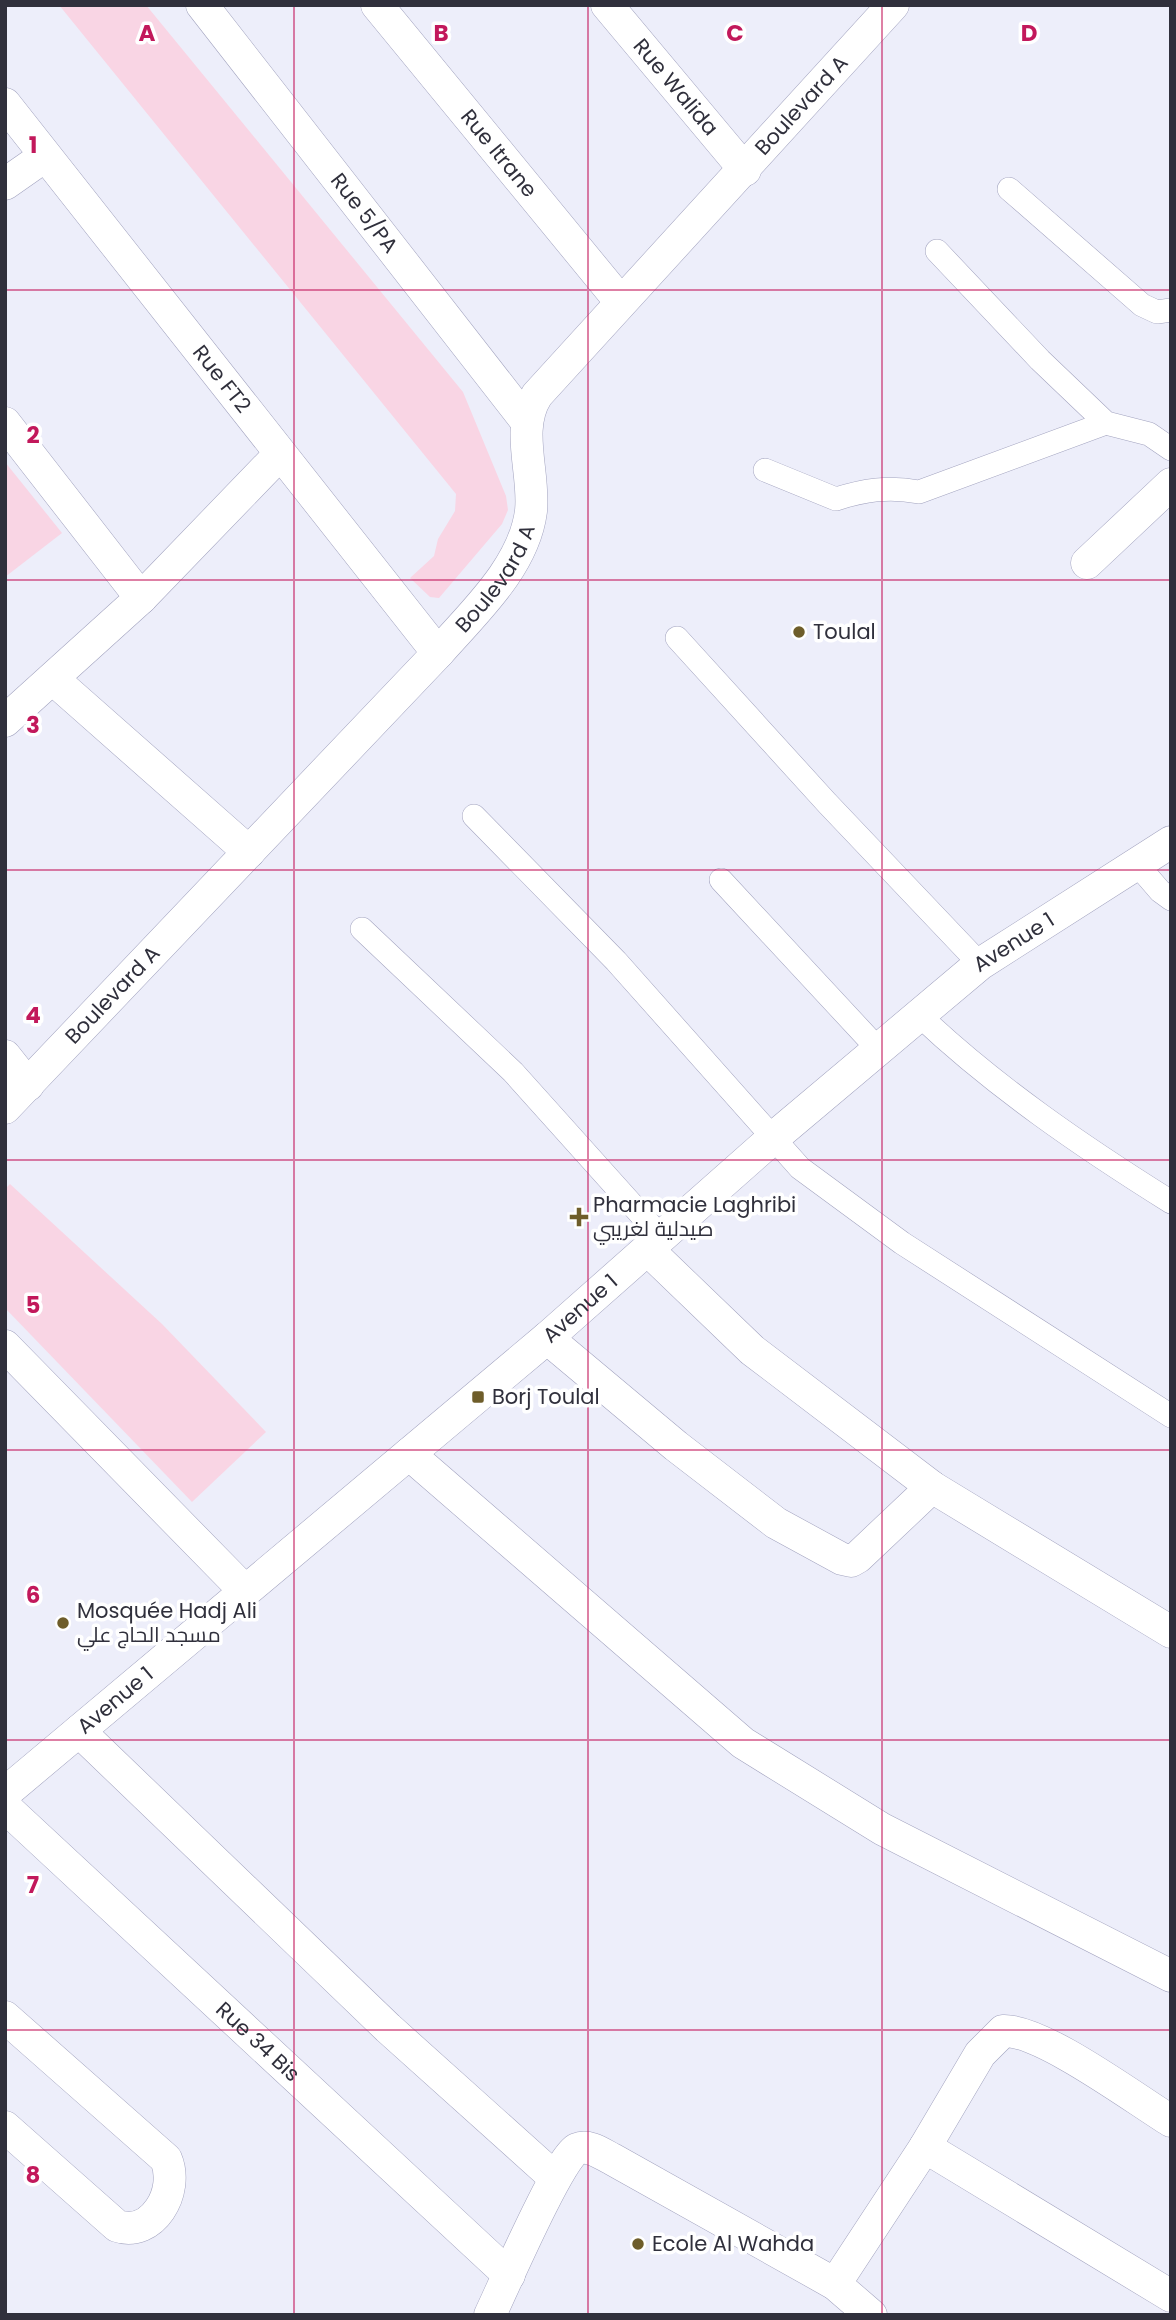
<svg xmlns="http://www.w3.org/2000/svg" width="1176" height="2320" font-family="Poppins,Cairo,sans-serif">
<style>
.green{fill:#f9d5e4}
.lines{fill:none;stroke-linecap:round;stroke-linejoin:round}
.pedestrian-casing{stroke:#a2a3bf;stroke-width:24}
.minor-casing{stroke:#a2a3bf;stroke-width:33}
.pedestrian{stroke:#fff;stroke-width:23}
.minor{stroke:#fff;stroke-width:32}
.grid{fill:none;stroke:#c2185b;stroke-width:2;stroke-opacity:0.55}
.poi-dot{fill:#6e5d2a;stroke:#fff;stroke-width:2.5}
.labels{text-anchor:middle;stroke-width:7;stroke-linejoin:round;paint-order:stroke}
.street-label{font-size:21px;fill:#30303c;stroke:#fff}
.poi-label{font-size:21px;fill:#30303c;stroke:#fff;text-anchor:start}
.grid-label{font-size:23px;text-anchor:middle;font-weight:bold;fill:#c2185b;stroke:#fff;stroke-width:7;stroke-linejoin:round;paint-order:stroke}
</style>
<rect width="100%" height="100%" fill="#edeefa"/>
<g class="green">
<polygon points="59,5 146,5 463,392 506,496 508,510 502,524 439,598 430,597 410,578 434,556 438,539 455,511 456,494"/>
<polygon points="5,462 62,533 5,577"/>
<polygon points="10,1184 162,1324 266,1432 192,1502 5,1308 5,1189"/>
</g>
<g class="lines">
<defs>
<g id="pedestrian">
<polyline points="1009,189 1142,305 1157,312 1171,310"/>
<polyline points="937,251 1040,360 1106,423 1149,434 1171,449"/>
<path d="M765,470L836,499C864,490 889,486 919,492L1106,423"/>
<polyline points="677,638 827,803 980,964"/>
<polyline points="474,816 616,961 800,1168 902,1243 1171,1416"/>
<polyline points="1135,862 1160,891 1171,899"/>
<polyline points="721,880 878,1049"/>
<polyline points="362,929 513,1072 662,1238"/>
<path d="M919,1015C995,1087 1083,1147 1171,1202"/>
</g>
<g id="minor">
<path id="s1" d="M202,5L527,422"/>
<path id="s2" d="M377,5L620,301"/>
<path id="s3" d="M607,5L745,170"/>
<path id="s4" d="M5,104L438,653"/>
<polyline points="5,184 45,156"/>
<polyline points="5,423 141,598 5,721"/>
<polyline points="1087,563 1171,484"/>
<polyline points="141,598 280,454"/>
<polyline points="53,679 249,852"/>
<polyline points="5,1056 28,1085"/>
<path id="s5" d="M5,1108L438,653C473,613 524,567 531,511C535,473 515,429 537,395L893,5"/>
<polyline points="648,1250 752,1350 932,1487 1171,1632"/>
<polyline points="547,1338 676,1446 776,1523 842,1559 851,1561 858,1557 932,1487"/>
<polyline points="5,1346 245,1591"/>
<polyline points="409,1454 743,1743 882,1829 1171,1976"/>
<polyline points="79,1731 388,2028 555,2178"/>
<path id="s6" d="M5,1793L547,1338L772,1139L980,964L1171,842"/>
<path id="s7" d="M5,1807L509,2275"/>
<path d="M5,2017L166,2159C180,2192 152,2238 117,2226L5,2127"/>
<path d="M1171,2121C1135,2099 1041,2029 1003,2031L980,2054L925,2147L1171,2296"/>
<polyline points="835,2284 925,2147"/>
<path d="M490,2315C502,2290 560,2156 577,2149C589,2144 602,2154 612,2159L835,2284L871,2315"/>
</g>
</defs>
<use href="#pedestrian" class="pedestrian-casing"/>
<use href="#minor" class="minor-casing"/>
<use href="#pedestrian" class="pedestrian"/>
<use href="#minor" class="minor"/>
</g>
<path class="grid" d="M294,5V2315M588,5V2315M882,5V2315M5,290H1171M5,580H1171M5,870H1171M5,1160H1171M5,1450H1171M5,1740H1171M5,2030H1171"/>
<g class="poi-dot">
<circle cx="799" cy="632" r="7"/>
<path d="M575.5 1206.5h7v7h7v7h-7v7h-7v-7h-7v-7h7z"/>
<rect x="471" y="1390" width="14" height="14" rx="3.5"/>
<circle cx="63" cy="1623" r="7"/>
<circle cx="638" cy="2244" r="7"/>
</g>
<g class="labels">
<g class="street-label">
<text dy="7" stroke="none"><textPath href="#s3" startOffset="107">Rue Walida</textPath></text>
<text dy="7" stroke="none"><textPath href="#s5" startOffset="1311">Boulevard A</textPath></text>
<text dy="7" stroke="none"><textPath href="#s2" startOffset="192">Rue Itrane</textPath></text>
<text dy="7" stroke="none"><textPath href="#s1" startOffset="264">Rue 5/PA</textPath></text>
<text dy="7" stroke="none"><textPath href="#s4" startOffset="350">Rue FT2</textPath></text>
<text dy="7" stroke="none"><textPath href="#s5" startOffset="723">Boulevard A</textPath></text>
<text dy="7" stroke="none"><textPath href="#s6" startOffset="1320">Avenue 1</textPath></text>
<text dy="7" stroke="none"><textPath href="#s5" startOffset="156">Boulevard A</textPath></text>
<text dy="7" stroke="none"><textPath href="#s6" startOffset="752">Avenue 1</textPath></text>
<text dy="7" stroke="none"><textPath href="#s6" startOffset="144">Avenue 1</textPath></text>
<text dy="7" stroke="none"><textPath href="#s7" startOffset="345">Rue 34 Bis</textPath></text>
</g>
<g class="poi-label">
<text x="813" y="639">Toulal</text>
<text x="593" y="1212">Pharmacie Laghribi<tspan x="593" dy="24">صيدلية لغريبي</tspan></text>
<text x="492" y="1404">Borj Toulal</text>
<text x="77" y="1618">Mosquée Hadj Ali<tspan x="77" dy="24">مسجد الحاج علي</tspan></text>
<text x="652" y="2251">Ecole Al Wahda</text>
</g>
</g>
<g class="grid-label">
<text x="147" y="41">A</text>
<text x="441" y="41">B</text>
<text x="735" y="41">C</text>
<text x="1029" y="41">D</text>
<text x="33" y="153">1</text>
<text x="33" y="443">2</text>
<text x="33" y="733">3</text>
<text x="33" y="1023">4</text>
<text x="33" y="1313">5</text>
<text x="33" y="1603">6</text>
<text x="33" y="1893">7</text>
<text x="33" y="2183">8</text>
</g>
<rect width="1176" height="2320" fill="none" stroke="#30303c" stroke-width="14"/>
</svg>
